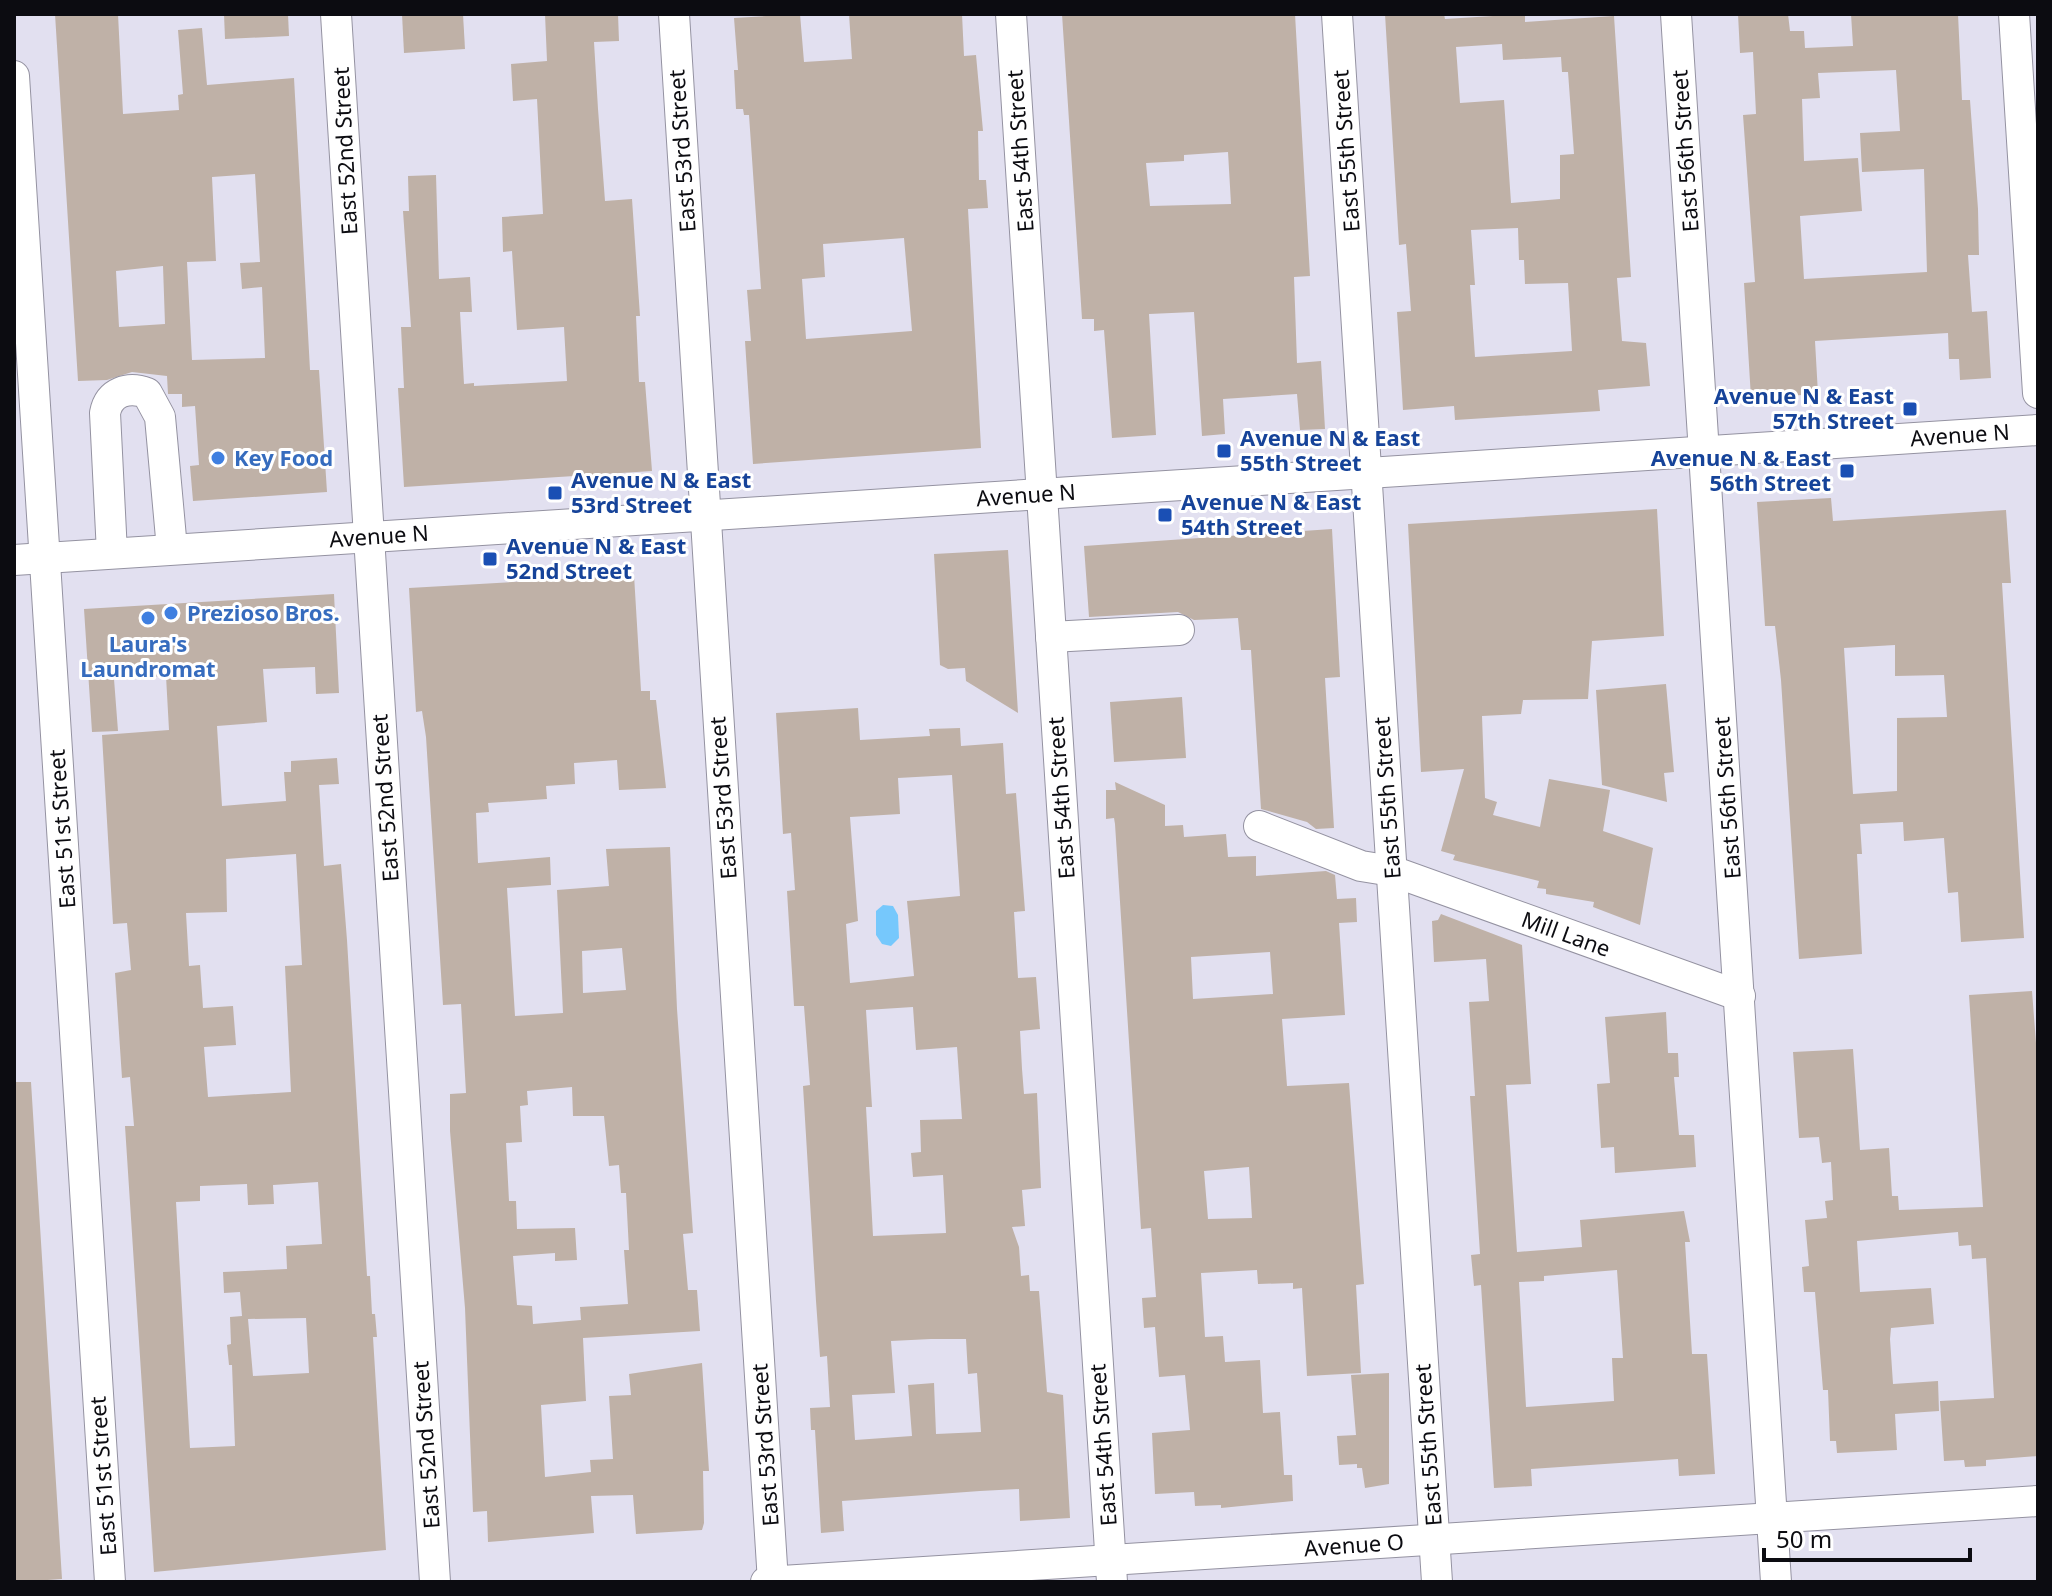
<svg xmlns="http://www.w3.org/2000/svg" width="2052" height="1596" font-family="'Noto Sans',sans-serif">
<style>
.water{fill:#76c8fc}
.building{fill:#bfb1a7;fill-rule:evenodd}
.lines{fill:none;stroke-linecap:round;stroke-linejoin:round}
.minor-casing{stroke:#9492a1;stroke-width:32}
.minor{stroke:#fff;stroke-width:30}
.transit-dot{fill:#1a4fb4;stroke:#fff;stroke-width:3}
.shop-dot{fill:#3f7fe0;stroke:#fff;stroke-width:3}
.labels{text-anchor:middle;stroke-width:6;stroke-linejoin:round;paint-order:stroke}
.street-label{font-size:22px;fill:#0c0c11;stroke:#fff}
.transit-label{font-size:22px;font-weight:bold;fill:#164399;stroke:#fff;text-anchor:start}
.shop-label{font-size:22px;font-weight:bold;fill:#366cbe;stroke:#fff;text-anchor:start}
</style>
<rect width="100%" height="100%" fill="#e2e0f0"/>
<polygon class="water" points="883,905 893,906 898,915 899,938 891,946 882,944 876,935 876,911"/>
<g class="building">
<path d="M55,14H118L123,114L179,110L178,95L183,94L178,30L202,28L207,85L294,78L310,370H319L327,492L193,501L190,466L199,465L195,406L182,407V394H168L167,376L132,372L107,380L78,381ZM255,174L260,262L240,263L242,289L262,287L265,358L192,360L187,262L216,261L212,177ZM163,266L165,324L119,327L116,271Z"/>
<polygon points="224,14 288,14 289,36 225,39"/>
<polygon points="402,14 463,14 465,49 404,53"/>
<polygon points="545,14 618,14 619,41 594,42 598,109 605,201 632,199 640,316 636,316 639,382 645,382 652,471 404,487 398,388 404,388 401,327 411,327 403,211 409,211 408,176 436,175 439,279 470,277 472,312 460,312 464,384 474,383 474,386 567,381 564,327 517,330 512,251 503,252 502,217 543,214 537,99 513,101 511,64 547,61"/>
<path d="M800,14L804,62L852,59L849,14H962L964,56L976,55L983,131H978L979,180H986L988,208L968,209L981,448L753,464L745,341H751L747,290L761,289L749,115H744L743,109H736L734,70H738L734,18ZM904,238L912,331L806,339L802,279L825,277L823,244Z"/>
<path d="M1062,14H1295L1310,276L1294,277L1297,363L1321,361L1325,429L1300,430L1297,394L1223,399L1225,434L1202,436L1194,312L1149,314L1156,435L1112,438L1104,330L1094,331V319H1082ZM1228,152L1231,204L1150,206L1146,163L1184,161V155Z"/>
<path d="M1385,14H1444L1445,19L1525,14V22L1614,16L1631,277L1617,278L1622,341L1646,343L1650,386L1598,390L1600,411L1455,420L1454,406L1403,410L1397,312L1411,311L1406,244L1399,245ZM1502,44L1503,60L1561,57L1562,72H1568L1574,154L1560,155V199L1511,203L1504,100L1460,103L1456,47ZM1518,228L1519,260H1524L1525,284L1568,283L1572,351L1475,357L1470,285H1475L1471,230Z"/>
<path d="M1738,14H1788L1790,31H1804L1805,48L1853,46L1851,14H1958L1962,100H1970L1978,209L1979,255H1968L1972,312L1987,311L1991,378L1960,380L1959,359H1949L1948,333L1815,341L1818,394L1751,398L1744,283L1755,282L1743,115L1756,114L1753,52L1740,53ZM1896,70L1900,131L1860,133L1862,172L1924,169L1927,272L1804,279L1800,216L1862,211L1858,158L1804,161L1802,99L1820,98L1818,73Z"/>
<path d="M1831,498L1833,521L2006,510L2011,583H2002L2024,938L1961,942L1958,892L1948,893L1944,838L1904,841L1903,822L1860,824L1862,854H1857L1862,954L1799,959L1781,680L1775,626H1765L1757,502ZM1895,645V676L1944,675L1947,717L1897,718V791L1853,794L1844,648Z"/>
<polygon points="1657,509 1664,636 1592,641 1588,699 1523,700 1521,714 1482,716 1485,798 1497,802 1493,815 1540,827 1549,779 1610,790 1603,831 1653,848 1640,925 1593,907 1594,902 1546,894 1546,889 1537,888 1539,881 1453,860 1455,855 1441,851 1464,769 1421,772 1408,524"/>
<polygon points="1332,529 1340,677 1325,678 1334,828 1316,829 1307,822 1261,809 1251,650 1241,650 1238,618 1194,620 1178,612 1089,617 1084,546"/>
<polygon points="1008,550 1018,713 966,681 965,668 948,669 940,665 939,646 934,554"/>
<path d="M634,575L641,691H650V700H656L666,788L619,790L617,760L574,763L575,784L546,786L547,799L488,803L489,812L476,813L478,863L550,857L551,885L507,888L515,1016L563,1013L557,890L609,886L606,849L670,847L677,1009L693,1233L683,1234L688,1290H697L700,1331L583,1338L586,1401L541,1405L545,1477L591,1472L590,1460L613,1459L609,1396L631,1395L629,1374L702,1363L709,1471H703L704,1523L702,1530L636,1534L633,1495L591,1496L594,1533L488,1542L487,1511L473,1512L465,1308L450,1131V1094L466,1093L461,1004L443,1005L426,737L422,711L416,712L409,588ZM622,948L626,990L583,993L582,951ZM572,1087L573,1116H604L609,1166L619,1165L621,1193H626L629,1250H624L628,1304L580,1307L581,1320L533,1324L532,1306L517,1305L513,1256L555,1253V1261L577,1260L575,1228L517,1229L516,1201H509L506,1143L522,1142L520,1106L528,1105L527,1091Z"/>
<path d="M334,594L339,693L316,694L315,667L263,669L267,722L217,726L222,806L286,801L284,772H291V761L337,758L339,784L319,785L324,866L341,864L347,940L367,1276H370L372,1314H375L377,1337H373L386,1550L154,1572L125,1126H134L130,1077L122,1078L115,973L131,970L127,923L113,924L102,735L169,730L166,676L114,679L118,731L92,732L84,609ZM296,854L302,965L285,966L291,1092L208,1097L204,1047L236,1045L233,1006L203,1008L200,965L189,966L186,913L227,912L226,859ZM318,1182L322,1244L286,1246L287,1269L223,1272L224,1293L240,1292L242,1316L230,1317L231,1344L227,1345L229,1365H232L235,1446L190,1448L176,1202L200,1201V1186L247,1184L248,1205L274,1204L273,1185ZM306,1318L309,1373L253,1376L248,1319Z"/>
<polygon points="1666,684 1674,772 1664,773 1667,802 1602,785 1596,690"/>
<polygon points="1182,697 1186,758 1114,762 1110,702"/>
<path d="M858,708L860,740L930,736L929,729L960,728L961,746L1003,743L1006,794L1016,793L1025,911L1014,912L1018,978L1036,977L1040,1029L1020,1031L1022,1069L1024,1094L1037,1093L1041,1188L1022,1190L1025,1226L1012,1227L1019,1247L1021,1276L1029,1275L1030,1291H1039L1047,1392L1063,1395L1070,1518L1020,1521L1019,1489L980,1491L842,1501L844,1531L821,1533L815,1430H811L810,1408L830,1407L827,1356L820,1357L816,1301L803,1086L810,1085L804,1006H794L787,891L795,890L791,833L783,834L776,713ZM952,775L960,896L907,901L914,976L850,983L846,924L858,921L850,817L900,814L898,778ZM913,1007L916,1050L957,1047L962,1119L920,1120L921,1152L911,1153L913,1177L943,1175L946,1233L873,1236L866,1107H872L866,1010ZM931,1339H966L968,1374L977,1373L981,1432L936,1434L934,1383L908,1385L912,1436L855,1440L852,1395L895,1393L891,1341Z"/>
<path d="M1115,782L1165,805V826L1183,825L1184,837L1226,834L1228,857L1256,856V876L1326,871L1335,875L1337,899L1356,898L1357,922L1339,923L1345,1015L1282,1019L1287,1086L1349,1083L1364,1284L1356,1285L1361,1373L1307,1376L1302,1288L1293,1289V1283L1258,1284L1257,1270L1201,1273L1205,1337L1223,1336L1225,1362L1260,1360L1263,1413L1280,1412L1284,1475H1292L1293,1501L1221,1508V1505L1195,1506L1194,1492L1155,1494L1152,1433L1190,1430L1185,1375L1159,1377L1155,1327L1144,1328L1142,1298L1156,1297L1151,1228L1141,1229L1115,824L1114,818L1106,819V790H1116ZM1270,952L1273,994L1193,999L1191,957ZM1249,1167L1252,1218L1208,1219L1204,1171Z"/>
<path d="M1441,914L1522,945L1531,1084L1506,1085L1517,1252L1582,1247L1580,1220L1684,1211L1690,1242H1685L1692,1354H1707L1715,1474L1679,1476L1678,1459L1531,1469L1532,1486L1494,1488L1481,1285L1474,1286L1471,1255L1480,1254L1470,1096H1475L1469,1002L1489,1001L1486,959L1434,962L1432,921L1438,920ZM1617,1270L1623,1358H1612L1614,1401L1526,1407L1519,1282L1544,1281V1276Z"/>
<polygon points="2032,991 2038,1069 2038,1456 1986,1460 1986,1466 1965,1467 1964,1460 1944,1461 1940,1401 1994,1398 1986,1258 1972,1259 1971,1245 1959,1246 1958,1232 1857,1241 1860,1292 1931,1288 1934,1324 1891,1328 1890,1339 1893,1384 1938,1381 1939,1411 1895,1414 1897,1450 1837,1453 1836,1441 1830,1441 1828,1390 1823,1390 1815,1292 1804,1292 1802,1267 1809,1266 1805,1220 1827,1218 1825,1201 1833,1200 1831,1162 1822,1163 1819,1137 1799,1138 1793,1052 1853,1049 1860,1150 1889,1148 1892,1196 1898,1196 1899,1210 1983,1207 1969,995"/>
<polygon points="1666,1012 1668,1053 1678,1053 1679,1077 1674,1077 1679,1135 1694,1135 1696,1167 1615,1173 1614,1147 1601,1148 1597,1084 1610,1083 1605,1017"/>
<polygon points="14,1082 31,1082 62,1579 19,1582 14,1582"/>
<polygon points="1389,1373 1389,1484 1365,1488 1362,1468 1357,1468 1357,1464 1339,1465 1337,1436 1356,1435 1351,1375"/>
</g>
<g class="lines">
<defs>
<g id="minor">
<polyline points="336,14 435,1582"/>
<polyline points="674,14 773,1582"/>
<polyline points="1011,14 1112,1582"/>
<polyline points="1337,14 1437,1582"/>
<polyline points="1676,14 1776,1582"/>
<polyline points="2014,14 2038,393"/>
<polyline points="14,76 110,1582"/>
<path d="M112,553L105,413C109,392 128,386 147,393L160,417L172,549"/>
<polyline points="14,560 2038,430"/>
<polyline points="1051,637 1179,630"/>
<polyline points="1259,826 1361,866 1392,871 1740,996"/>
<polyline points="766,1582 2038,1501"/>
</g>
</defs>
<use href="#minor" class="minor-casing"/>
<use href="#minor" class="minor"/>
</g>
<g class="transit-dot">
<rect x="1902" y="401" width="16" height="16" rx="4"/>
<rect x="1216" y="443" width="16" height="16" rx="4"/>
<rect x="1839" y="463" width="16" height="16" rx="4"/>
<rect x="547" y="485" width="16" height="16" rx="4"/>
<rect x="1157" y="507" width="16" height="16" rx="4"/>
<rect x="482" y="551" width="16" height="16" rx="4"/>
</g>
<g class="shop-dot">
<circle cx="218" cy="458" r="8"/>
<circle cx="171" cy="613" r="8"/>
<circle cx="148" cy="618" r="8"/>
</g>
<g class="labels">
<g class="street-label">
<text transform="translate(345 151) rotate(-93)" y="8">East 52nd Street</text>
<text transform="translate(682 151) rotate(-94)" y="8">East 53rd Street</text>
<text transform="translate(1020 151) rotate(-94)" y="8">East 54th Street</text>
<text transform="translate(1346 151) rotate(-94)" y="8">East 55th Street</text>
<text transform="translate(1685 151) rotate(-94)" y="8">East 56th Street</text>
<text transform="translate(1960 435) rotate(-4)" y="8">Avenue N</text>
<text transform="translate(1026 495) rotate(-4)" y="8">Avenue N</text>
<text transform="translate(379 536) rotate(-4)" y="8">Avenue N</text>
<text transform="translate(385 798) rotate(-94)" y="8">East 52nd Street</text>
<text transform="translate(723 798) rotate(-94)" y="8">East 53rd Street</text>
<text transform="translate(1061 798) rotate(-94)" y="8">East 54th Street</text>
<text transform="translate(1387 798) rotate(-94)" y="8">East 55th Street</text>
<text transform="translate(1727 798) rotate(-94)" y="8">East 56th Street</text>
<text transform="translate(62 829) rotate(-94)" y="8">East 51st Street</text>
<text transform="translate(1566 934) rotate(20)" y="8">Mill Lane</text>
<text transform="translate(426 1445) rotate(-94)" y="8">East 52nd Street</text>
<text transform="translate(765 1445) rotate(-94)" y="8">East 53rd Street</text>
<text transform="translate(1103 1445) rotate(-94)" y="8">East 54th Street</text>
<text transform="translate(1428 1445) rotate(-94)" y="8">East 55th Street</text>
<text transform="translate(103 1476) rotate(-94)" y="8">East 51st Street</text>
<text transform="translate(1354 1545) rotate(-4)" y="8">Avenue O</text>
</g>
<g class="transit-label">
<text x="1894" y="404" text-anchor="end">Avenue N &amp; East<tspan x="1894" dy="25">57th Street</tspan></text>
<text x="1240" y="446">Avenue N &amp; East<tspan x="1240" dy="25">55th Street</tspan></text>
<text x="1831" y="466" text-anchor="end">Avenue N &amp; East<tspan x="1831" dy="25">56th Street</tspan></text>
<text x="571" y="488">Avenue N &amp; East<tspan x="571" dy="25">53rd Street</tspan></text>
<text x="1181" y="510">Avenue N &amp; East<tspan x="1181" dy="25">54th Street</tspan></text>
<text x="506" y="554">Avenue N &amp; East<tspan x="506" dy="25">52nd Street</tspan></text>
</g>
<g class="shop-label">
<text x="234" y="466">Key Food</text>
<text x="187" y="621">Prezioso Bros.</text>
<text x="148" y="652" text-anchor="middle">Laura's<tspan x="148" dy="25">Laundromat</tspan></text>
</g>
</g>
<rect width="2052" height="1596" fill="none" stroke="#0c0c11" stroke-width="32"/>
<path d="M1764 1548v12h206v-12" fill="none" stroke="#0c0c11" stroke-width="4"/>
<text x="1776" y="1548" font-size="24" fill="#0c0c11" stroke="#ffffff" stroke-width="6" paint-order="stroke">50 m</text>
</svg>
